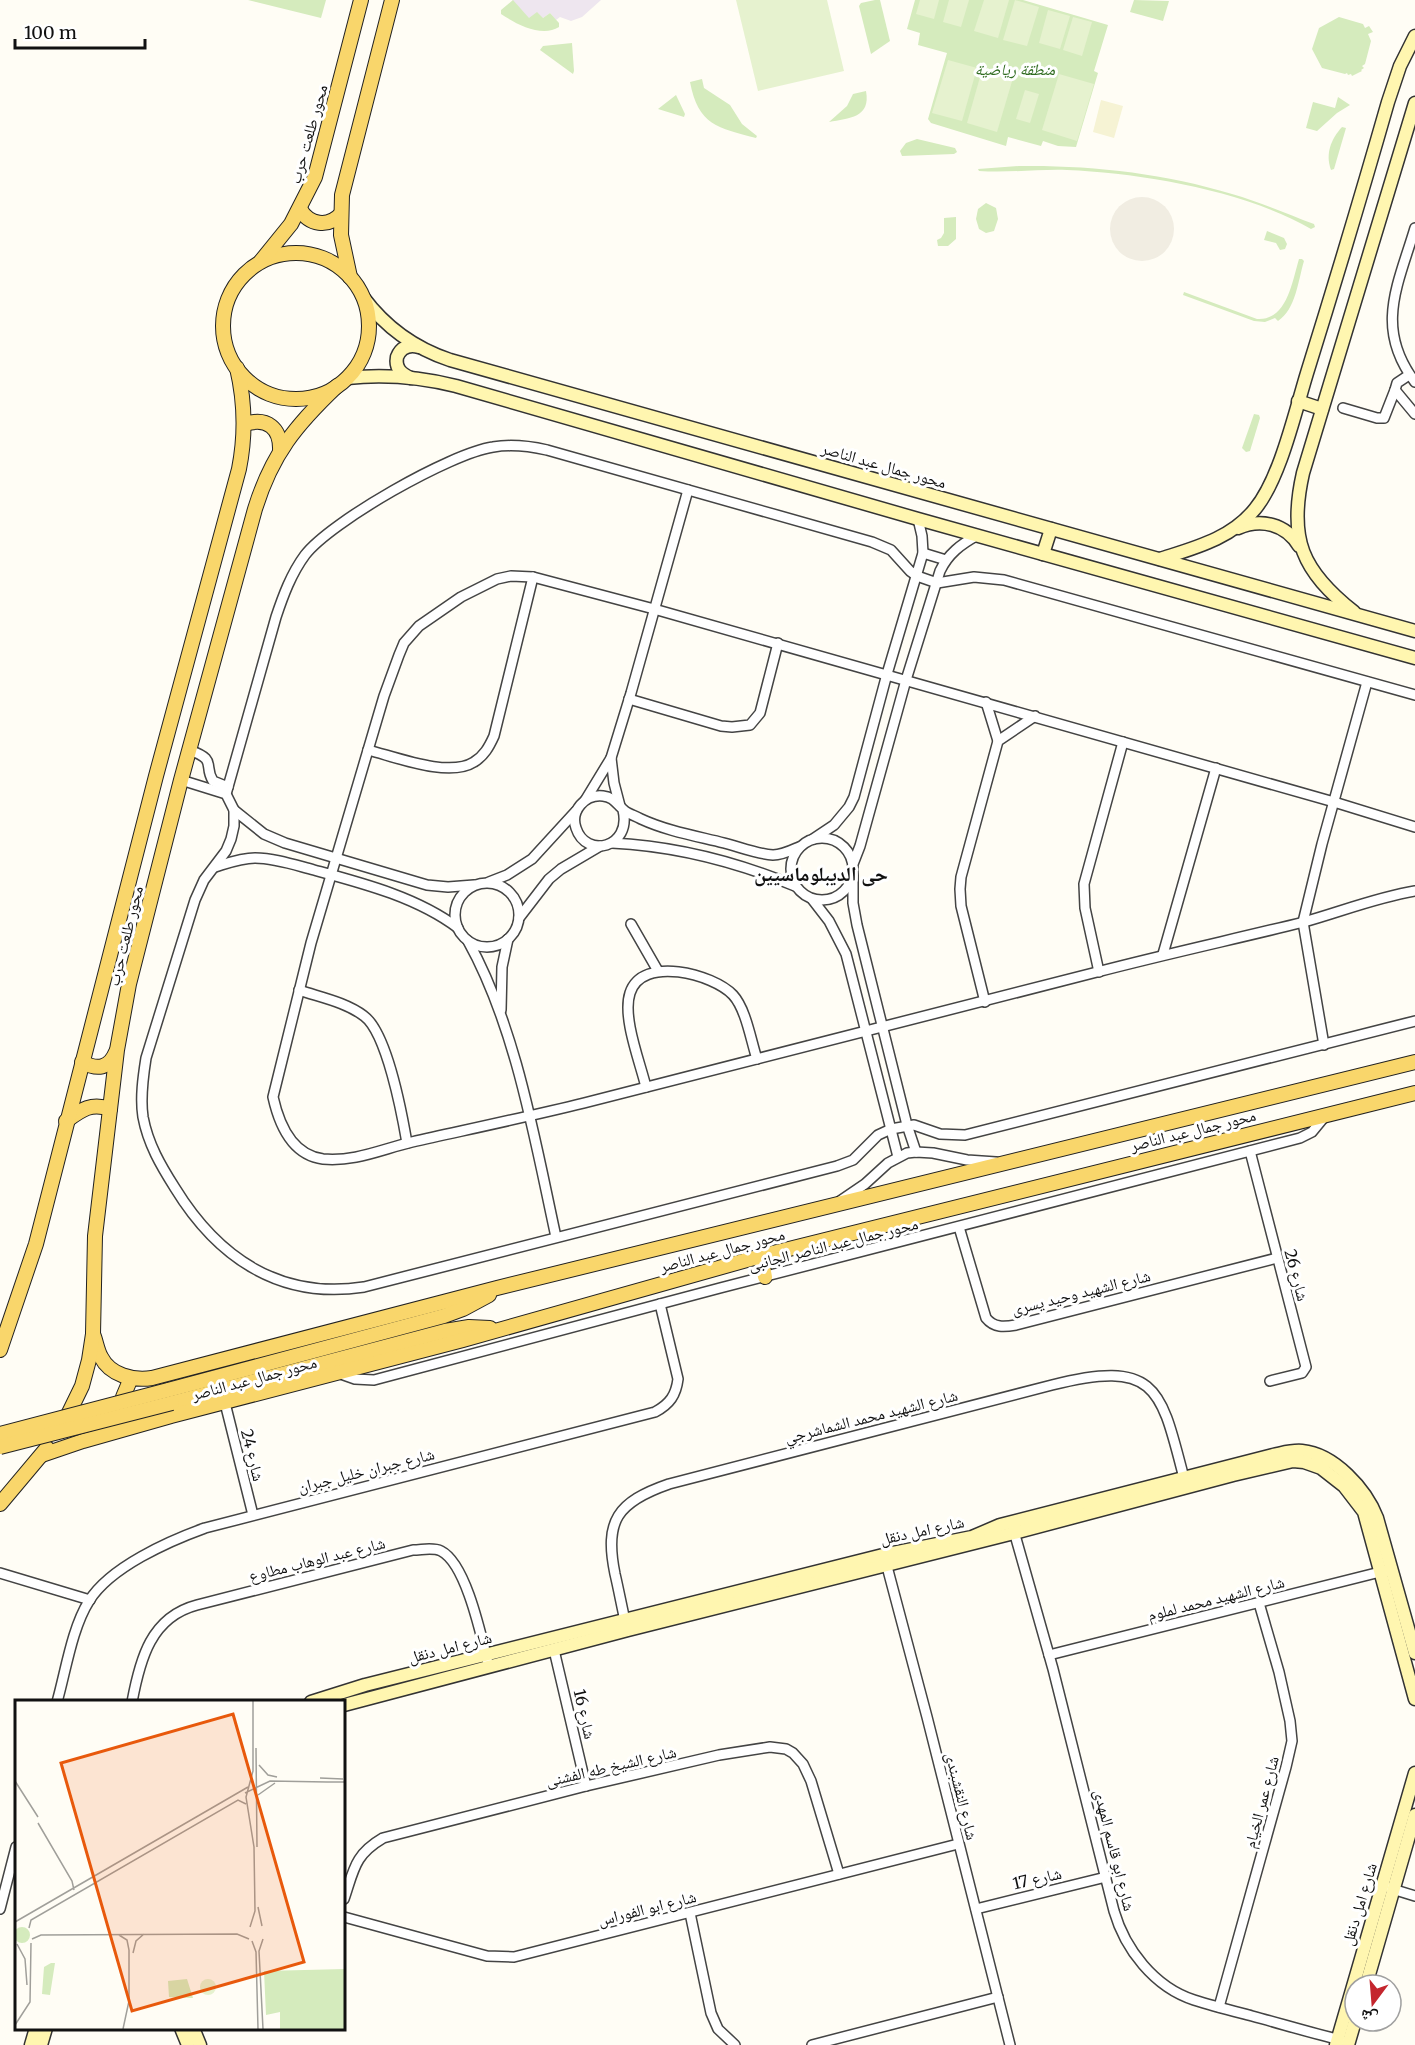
<svg xmlns="http://www.w3.org/2000/svg" width="1415" height="2045" font-family="Merriweather,'Noto Naskh Arabic',serif">
<style>
.industrial{fill:#eee6ef}
.farmland{fill:#f6f3d4}
.green{fill:#d5ebbd}
.pitch{fill:#e6f2cf}
.plaza{fill:#f1ede2}
.lines{fill:none;stroke-linecap:round;stroke-linejoin:round}
.street-casing{stroke:#444;stroke-width:12}
.secondary-casing{stroke:#333;stroke-width:15}
.primary-casing{stroke:#222;stroke-width:16}
.street{stroke:#fff;stroke-width:9}
.secondary{stroke:#fff6b0;stroke-width:12}
.primary{stroke:#f9d66b;stroke-width:14}
.primary-bridge-casing{stroke:#222;stroke-width:16;stroke-linecap:butt}
.primary-bridge{stroke:#f9d66b;stroke-width:14}
.labels{text-anchor:middle;stroke-width:6;stroke-linejoin:round;paint-order:stroke}
.park-label{font-size:16px;font-style:italic;fill:#2f6b1f;stroke:#fff}
.street-label{font-size:16px;fill:#111;stroke:#fff}
.quarter-label{font-size:20px;font-weight:bold;fill:#111;stroke:#fff}
.inset-road{fill:none;stroke:#a09f9a;stroke-width:1.5}
.view{fill:#e8590c;fill-opacity:0.15;stroke:#e8590c;stroke-width:3}
.inset-edge{fill:none;stroke:#111;stroke-width:3}
</style>
<rect width="100%" height="100%" fill="#fffdf5"/>
<polygon class="industrial" points="512,0 601,0 582,17 571,21 560,17 556,20 550,13 543,18 529,19"/>
<polygon class="farmland" points="1101,100 1123,106 1114,138 1093,132"/>
<g class="green">
<polygon points="248,0 326,0 321,18"/>
<path d="M513,0L529,18L537,12L543,18L550,13L559,23V27C542,38 516,24 501,14V10Z"/>
<polygon points="875,0 880,0 890,41 871,54 859,6 861,3"/>
<polygon points="915,0 1023,0 1108,25 1094,71 1098,73 1076,147 1058,146 1043,141 1041,146 1008,137 1006,146 931,123 928,119 947,53 918,45 920,33 907,29"/>
<polygon points="1134,0 1169,1 1163,21 1130,12"/>
<polygon points="1339,17 1363,24 1365,28 1369,26 1373,32 1368,34 1371,41 1365,64 1362,66 1364,68 1361,70 1362,71 1352,76 1351,74 1348,75 1347,73 1345,74 1322,68 1312,49 1319,28"/>
<polygon points="572,43 574,71 573,74 540,50 543,46"/>
<path d="M702,79L704,88L730,105L742,124L757,136L756,138C718,128 698,125 690,82Z"/>
<path d="M866,91C871,118 849,118 829,122L847,106L853,94Z"/>
<polygon points="676,95 685,114 684,117 658,109"/>
<polygon points="1338,97 1350,105 1337,113 1317,131 1306,128 1313,102 1335,108"/>
<path d="M1342,127L1346,128L1334,169L1331,170C1325,154 1331,139 1342,127Z"/>
<polygon points="917,139 955,148 957,152 954,154 902,156 900,151 906,143"/>
<path d="M1019,166C1090,165 1163,173 1232,194C1260,202 1287,214 1314,224L1315,227L1311,229C1246,191 1142,173 1067,170C1038,169 1008,173 979,171L978,169Z"/>
<polygon points="986,203 996,208 998,219 994,231 986,233 979,229 976,219 978,209"/>
<polygon points="956,217 956,239 948,246 938,246 937,240 941,238 944,233 944,218"/>
<polygon points="1267,231 1284,238 1287,244 1285,249 1280,250 1276,243 1264,240"/>
<path d="M1299,259H1302L1304,261C1298,281 1296,309 1278,321L1275,318L1265,322L1254,321L1183,295L1184,292L1257,319C1287,321 1292,282 1299,259Z"/>
<polygon points="1254,414 1259,415 1260,418 1250,451 1246,452 1242,448"/>
</g>
<g class="pitch">
<polygon points="736,0 827,0 844,71 758,91"/>
<polygon points="920,0 939,0 934,19 916,14"/>
<polygon points="949,0 969,0 961,27 943,22"/>
<polygon points="984,0 1009,0 998,38 974,31"/>
<polygon points="1015,0 1039,7 1027,46 1003,40"/>
<polygon points="1048,10 1070,16 1060,49 1039,43"/>
<polygon points="1073,17 1092,22 1082,56 1063,50"/>
<polygon points="948,60 977,68 962,121 932,113"/>
<polygon points="982,70 1013,78 997,132 967,123"/>
<polygon points="1059,74 1094,84 1077,141 1042,130"/>
<polygon points="1025,90 1039,94 1030,123 1016,119"/>
</g>
<circle class="plaza" cx="1142" cy="229" r="32"/>
<g class="lines">
<defs>
<g id="street">
<path d="M1415,228C1398,285 1374,328 1415,382"/>
<polyline points="1409,375 1397,383 1395,390 1415,414"/>
<polyline points="1343,408 1377,418 1384,418 1395,390"/>
<polyline points="923,553 946,560"/>
<polyline points="629,699 721,726 732,727 750,725 760,713 778,643"/>
<polyline points="986,702 998,741"/>
<path d="M189,750C218,760 203,765 213,781L228,787"/>
<path d="M368,750C396,757 449,778 474,762C484,756 489,747 494,736L533,577"/>
<polyline points="611,758 614,783 620,806"/>
<path d="M181,780L226,794L234,810V826L231,839L226,851L204,880L195,900L146,1058C143,1077 140,1098 143,1117C148,1144 161,1166 175,1188C218,1258 280,1300 364,1287L837,1166L853,1160L878,1135L891,1129L914,1125L940,1134L965,1135L1415,1021"/>
<path d="M226,794L276,617C283,596 291,574 305,555C330,522 451,453 493,447C511,444 529,446 547,450L872,542L891,550L910,571L917,576L937,583L974,577L1004,580L1415,695"/>
<polyline points="586,799 611,758 631,693 688,490"/>
<polyline points="234,810 264,834 285,843 427,885 448,887 474,885"/>
<path d="M623,810C632,848 586,859 576,828C570,811 585,794 603,796C614,797 617,805 625,811C629,814 636,816 641,819C667,831 696,836 724,843C740,847 757,854 773,855C782,855 790,851 799,847"/>
<path d="M1415,827L1334,802L654,609L533,577L511,576L497,579L461,597L419,626L404,643L399,655L384,696L311,943L273,1097C279,1124 292,1155 323,1159C355,1162 382,1149 412,1142C470,1129 527,1117 584,1103C755,1060 926,1017 1097,972C1166,954 1235,939 1304,922C1340,912 1378,897 1415,891"/>
<circle cx="822" cy="869" r="31"/>
<polyline points="813,839 834,825 849,807 854,797 887,674 923,553 922,536 918,519"/>
<path d="M612,843C675,846 737,862 795,886"/>
<path d="M853,864L860,846L906,680L940,571C948,554 961,544 978,535"/>
<path d="M215,867C228,863 241,858 255,858C275,858 295,865 314,870C362,883 417,897 458,928"/>
<polyline points="853,875 853,903 857,925 907,1125 916,1152"/>
<polyline points="489,882 507,875 532,859 576,811"/>
<circle cx="487" cy="915" r="32"/>
<polyline points="812,899 829,921 846,954 898,1157"/>
<polyline points="519,918 549,879 561,869 600,846"/>
<polyline points="631,924 658,971"/>
<path d="M468,941C516,1027 535,1141 556,1237"/>
<polyline points="1163,954 1216,768"/>
<polyline points="1099,972 1085,908 1084,884 1123,742"/>
<path d="M299,990C319,997 346,1002 364,1016C387,1033 402,1114 407,1143"/>
<polyline points="985,1002 961,906 960,889 961,877 998,741 1035,716"/>
<polyline points="501,1010 502,967 508,939"/>
<polyline points="1324,1045 1303,922 1322,844 1367,682"/>
<path d="M646,1087C640,1062 622,1017 630,993C642,955 713,974 733,995C746,1009 751,1041 757,1059"/>
<polyline points="1250,1151 1306,1367 1302,1373 1270,1381"/>
<polyline points="840,1201 865,1184 888,1163 907,1153 916,1152 933,1153 967,1160 996,1162"/>
<path d="M959,1227L986,1318C994,1328 1004,1327 1016,1325L1277,1258"/>
<polyline points="338,1373 355,1379 374,1380 720,1288 1300,1138 1312,1132 1326,1115"/>
<polyline points="225,1403 253,1515"/>
<path d="M1013,1528L1053,1669L1114,1911C1125,1949 1154,1987 1194,2000C1213,2006 1233,2011 1252,2016C1282,2024 1311,2033 1341,2040"/>
<polyline points="885,1559 927,1717 1010,2045"/>
<polyline points="0,1573 90,1600"/>
<path d="M626,1625C622,1608 619,1591 615,1574C604,1521 617,1502 669,1484L1052,1385C1159,1358 1161,1390 1185,1482"/>
<polyline points="554,1650 586,1786"/>
<polyline points="1049,1655 1384,1571"/>
<path d="M57,1702C66,1670 72,1628 89,1601C110,1567 169,1541 205,1528L655,1412C670,1404 676,1395 678,1379L660,1304"/>
<path d="M132,1702C140,1659 151,1617 197,1605L413,1550C422,1550 433,1547 441,1551C467,1564 482,1640 489,1667"/>
<polyline points="1389,1888 1415,1896"/>
<path d="M344,1899C354,1870 354,1855 383,1838L586,1786L719,1755L770,1747L786,1749L793,1753L803,1764L811,1781L839,1874"/>
<polyline points="0,1909 16,1847"/>
<polyline points="976,1909 1106,1877"/>
<polyline points="690,1913 711,2013 718,2029 735,2045"/>
<polyline points="344,1917 487,1956 514,1957 958,1844"/>
<polyline points="1219,2007 1286,1767 1292,1741 1290,1721 1279,1672 1259,1603"/>
<polyline points="812,2045 998,1997"/>
</g>
<g id="secondary">
<path d="M363,297C386,328 414,348 450,360L1415,631"/>
<path d="M347,378C384,374 420,377 456,386L918,519L1415,658"/>
<path d="M411,378C401,374 395,368 397,357C401,347 409,344 419,347"/>
<polyline points="1298,401 1322,409"/>
<path d="M1238,528C1261,518 1286,524 1299,546"/>
<polyline points="1043,554 1051,529"/>
<path d="M1160,559C1194,548 1231,539 1255,509C1280,479 1295,412 1307,373C1335,283 1362,193 1388,102L1400,66L1415,36"/>
<path d="M1354,612C1302,571 1288,539 1303,473L1415,103"/>
<path d="M311,1702L365,1685L883,1555L972,1537L1000,1525L1273,1455C1283,1453 1292,1450 1302,1451C1334,1454 1366,1489 1377,1518L1415,1653"/>
<polyline points="344,1705 628,1630 1014,1533 1233,1475 1293,1461 1304,1462 1321,1468 1344,1486 1364,1512 1415,1699"/>
<polyline points="1366,1985 1415,1815"/>
<polyline points="181,2028 188,2045"/>
<polyline points="193,2028 200,2045"/>
<polyline points="31,2045 36,2028"/>
<polyline points="41,2045 46,2028"/>
<polyline points="1336,2045 1415,1773"/>
<polyline points="1348,2045 1355,2021"/>
</g>
<g id="primary">
<path d="M300,209C309,225 328,228 341,214"/>
<circle cx="296" cy="326" r="73"/>
<polyline points="261,261 291,224 315,177 361,0"/>
<polyline points="350,277 341,235 342,195 392,0"/>
<path d="M245,424C267,417 281,428 280,451"/>
<path d="M82,1062C97,1070 109,1069 116,1052"/>
<path d="M66,1121C81,1110 91,1102 110,1109"/>
<polyline points="761,1256 765,1277"/>
<path d="M93,1334C96,1341 97,1350 101,1357C110,1375 133,1381 152,1378L497,1288L1415,1062"/>
<path d="M0,1350L36,1244L156,776L239,469C246,434 245,402 237,368"/>
<polyline points="168,1390 444,1316 463,1309 489,1295"/>
<polyline points="172,1403 445,1331 469,1327 490,1328"/>
<polyline points="126,1413 123,1397 131,1378"/>
<path d="M64,1423L82,1386L89,1360L93,1334L95,1236L117,1050L129,984L181,780L255,509C272,454 296,425 337,386"/>
<polyline points="42,1455 83,1441 171,1416 463,1340 761,1256 1415,1093"/>
<polyline points="0,1504 47,1448"/>
</g>
</defs>
<use href="#street" class="street-casing"/>
<use href="#secondary" class="secondary-casing"/>
<use href="#primary" class="primary-casing"/>
<use href="#street" class="street"/>
<use href="#secondary" class="secondary"/>
<use href="#primary" class="primary"/>
<defs>
<g id="primary-bridge">
<polyline points="0,1434 168,1390"/>
<polyline points="0,1447 172,1403"/>
</g>
</defs>
<use href="#primary-bridge" class="primary-bridge-casing"/>
<use href="#primary-bridge" class="primary-bridge"/>
</g>
<g class="labels">
<g class="park-label">
<text x="1015" y="75">منطقة رياضية</text>
</g>
<g class="street-label">
<text transform="translate(308 134) rotate(-74)" y="6">محور طلعت حرب</text>
<text transform="translate(884 465) rotate(16)" y="6">محور جمال عبد الناصر</text>
<text transform="translate(125 936) rotate(-76)" y="6">محور طلعت حرب</text>
<text transform="translate(1193 1130) rotate(-14)" y="6">محور جمال عبد الناصر</text>
<text transform="translate(833 1244) rotate(-14)" y="6">محور جمال عبد الناصر الجانبى</text>
<text transform="translate(722 1250) rotate(-15)" y="6">محور جمال عبد الناصر</text>
<text transform="translate(1297 1275) rotate(75)" y="6">شارع 26</text>
<text transform="translate(1081 1292) rotate(-14)" y="6">شارع الشهيد وحيد يسرى</text>
<text transform="translate(254 1378) rotate(-15)" y="6">محور جمال عبد الناصر</text>
<text transform="translate(871 1416) rotate(-14)" y="6">شارع الشهيد محمد الشماشرجي</text>
<text transform="translate(253 1455) rotate(76)" y="6">شارع 24</text>
<text transform="translate(366 1470) rotate(-14)" y="6">شارع جبران خليل جبران</text>
<text transform="translate(922 1530) rotate(-12)" y="6">شارع امل دنقل</text>
<text transform="translate(317 1559) rotate(-14)" y="6">شارع عبد الوهاب مطاوع</text>
<text transform="translate(1216 1598) rotate(-14)" y="6">شارع الشهيد محمد لملوم</text>
<text transform="translate(450 1647) rotate(-14)" y="6">شارع امل دنقل</text>
<text transform="translate(585 1714) rotate(77)" y="6">شارع 16</text>
<text transform="translate(611 1766) rotate(-13)" y="6">شارع الشيخ طه الفشنى</text>
<text transform="translate(962 1796) rotate(76)" y="6">شارع النقشبندى</text>
<text transform="translate(1261 1802) rotate(-75)" y="6">شارع عمر الخيام</text>
<text transform="translate(1115 1850) rotate(76)" y="6">شارع ابو قاسم المهدى</text>
<text transform="translate(1037 1878) rotate(-13)" y="6">شارع 17</text>
<text transform="translate(1359 1904) rotate(-73)" y="6">شارع امل دنقل</text>
<text transform="translate(647 1908) rotate(-14)" y="6">شارع ابو الفوراس</text>
</g>
<g class="quarter-label">
<text x="821" y="881">حى الديبلوماسيين</text>
</g>
</g>
<g transform="translate(15 1700)">
<rect width="330" height="330" fill="#fffdf5"/>
<path d="M-1 235a8 8 0 1 1 16 0a8 8 0 1 1-16 0ZM36,263H40L35,295L27,294L29,267ZM330,269V329H265V312L251,315L249,271ZM172,279L178,298L154,297L153,281Z" fill="#d5ebbd"/>
<path d="M185 287a8 8 0 1 1 16 0a8 8 0 1 1-16 0Z" fill="#e6f2cf"/>
<path class="inset-road" d="M241,48L242,147M244,65L253,75L262,77M305,78L328,79M0,81L23,117M311,82H330M230,93L255,81L312,82M243,95L260,83M23,123L57,181L59,190M243,207L247,226M0,222L233,87M235,227L240,211L239,147L231,97L238,71V1M14,228L16,220L223,100L231,104M104,235L112,240L114,250V301L108,329M17,239L26,235L222,234L234,239M248,239L244,251L248,329M237,241L241,252L243,329M2,244L10,259L12,285M118,253L121,241L129,234M0,325L15,302L16,243"/>
<path class="view" d="M218,14L289,262L117,311L46,63Z"/>
<rect width="330" height="330" class="inset-edge"/>
</g>
<g transform="translate(1373 2003) rotate(196)"><circle r="28" fill="#ffffff" stroke="#a0a0a0" stroke-width="1.5"/>
<path d="M0-4.5L10 22L0 15L-10 22Z" fill="#c4262e"/>
<text y="-9" font-size="16" font-weight="bold" text-anchor="middle" fill="#111111">ش</text>
</g>
<path d="M15 39v9h130v-9" fill="none" stroke="#111111" stroke-width="3"/>
<text x="24" y="39" font-size="18" fill="#111111" stroke="#ffffff" stroke-width="4.5" paint-order="stroke">100 m</text>
</svg>
